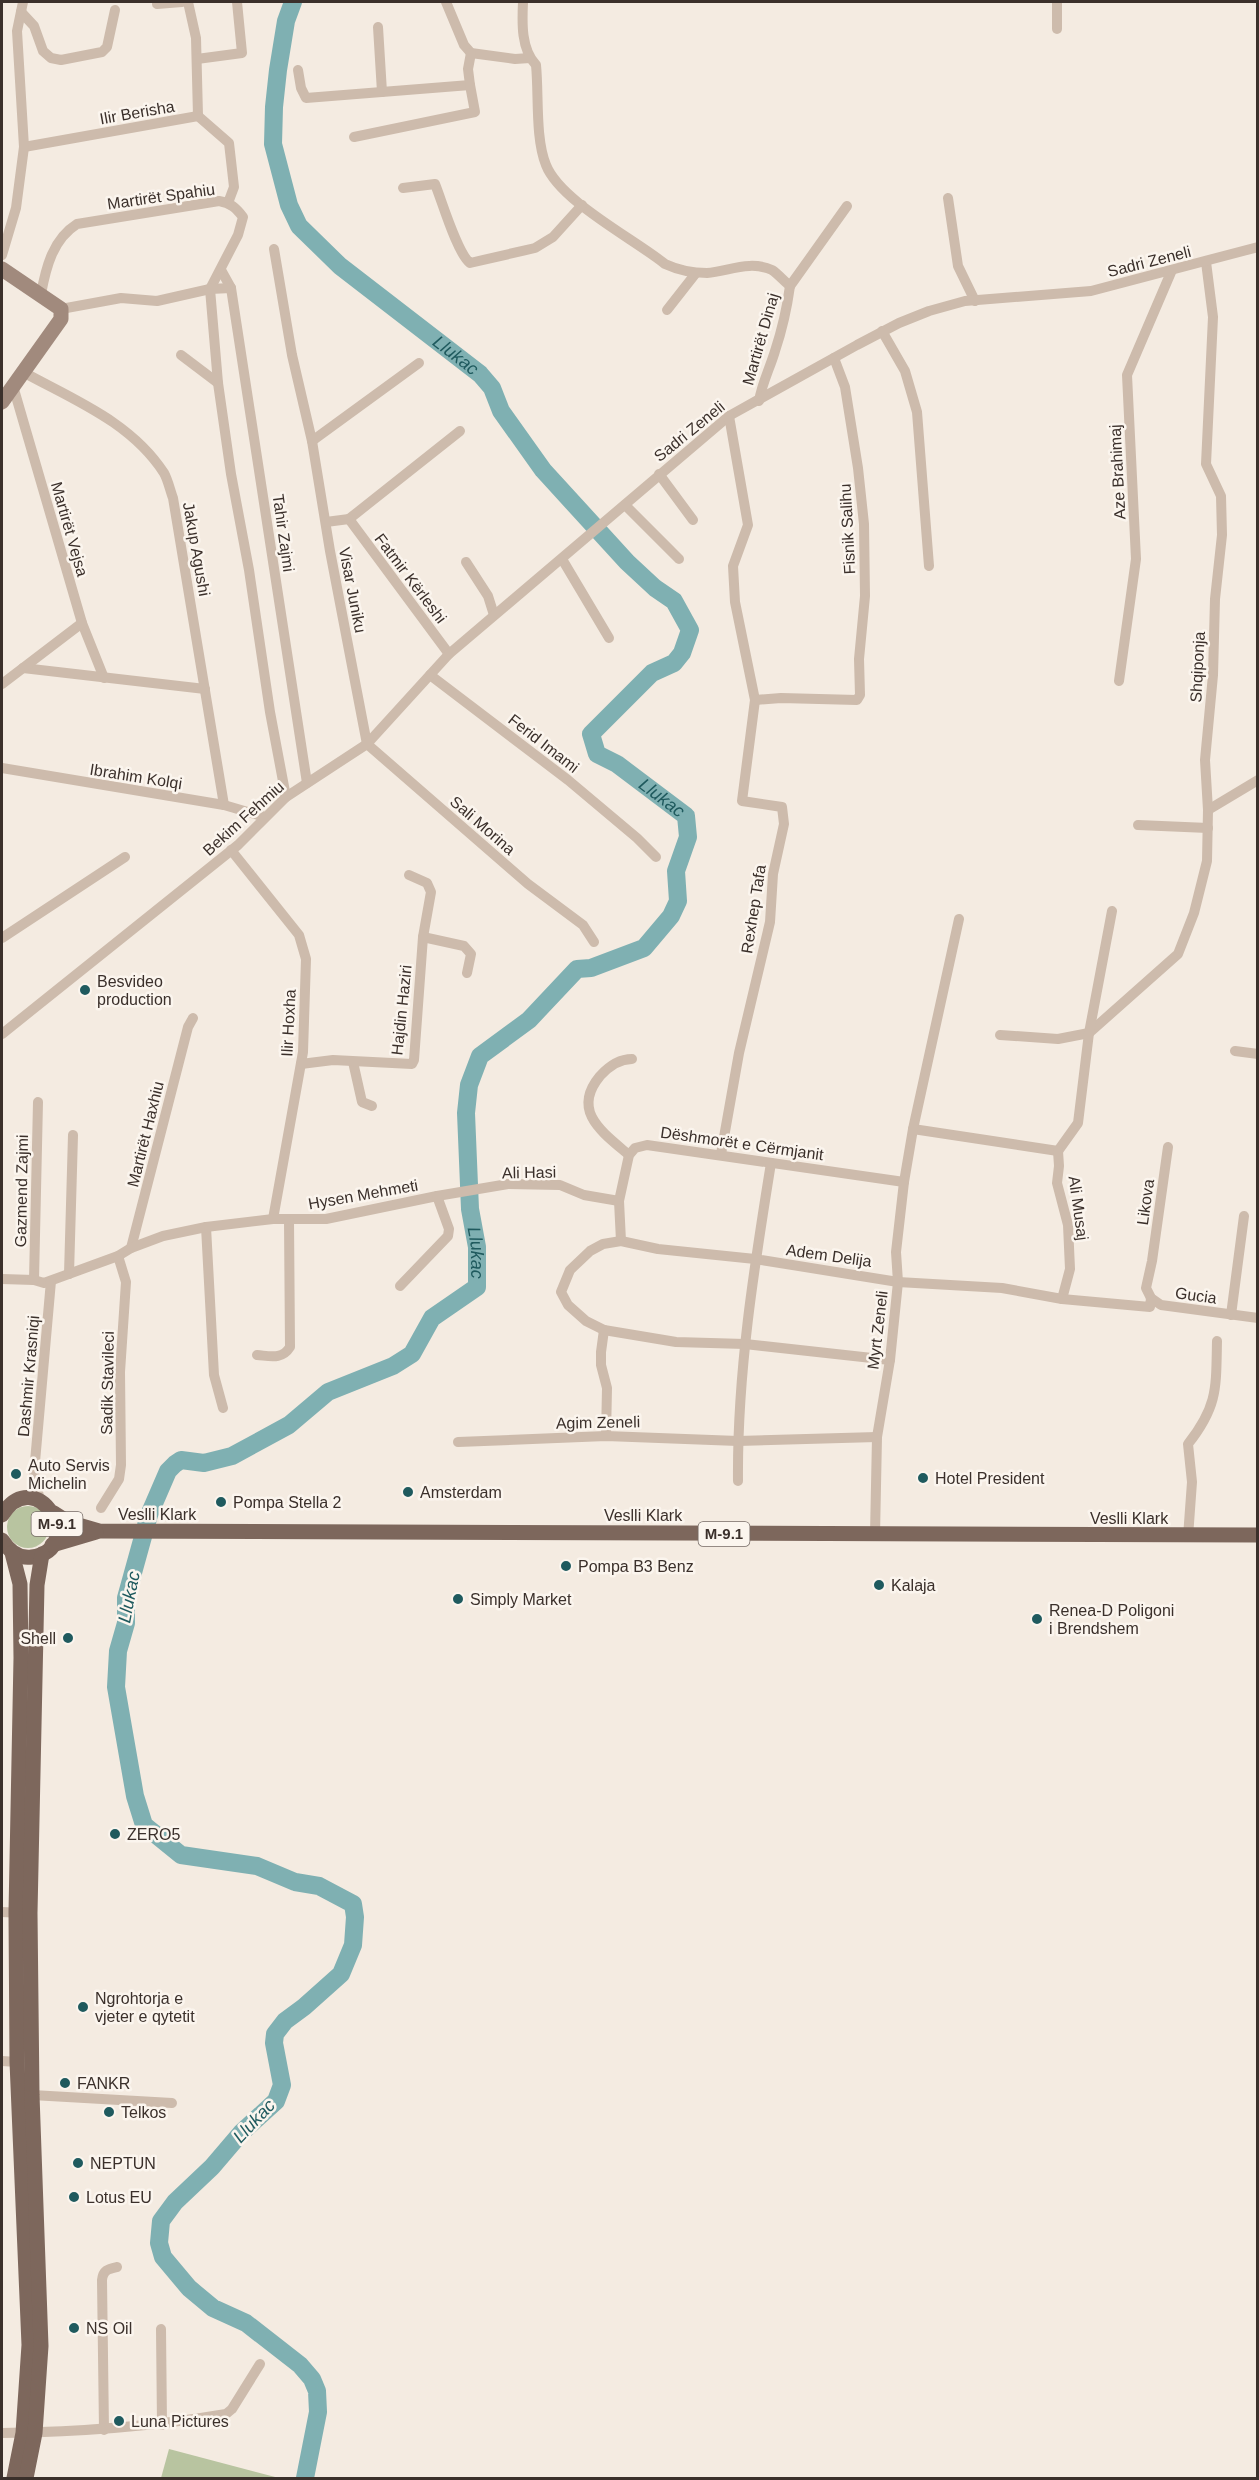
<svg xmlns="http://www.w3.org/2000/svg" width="1259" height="2480" font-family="Helvetica,sans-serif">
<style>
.green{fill:#b8c4a0}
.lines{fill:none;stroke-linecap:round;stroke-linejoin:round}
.river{stroke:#7fb0b2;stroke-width:18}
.street{stroke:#cdbbac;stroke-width:10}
.secondary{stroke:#a18a7d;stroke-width:15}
.primary{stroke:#7d675c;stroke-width:15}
.poi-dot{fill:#1f5a5e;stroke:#fbf5ee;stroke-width:2}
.labels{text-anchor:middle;stroke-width:5;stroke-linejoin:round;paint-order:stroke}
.shield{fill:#fbf5ee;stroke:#756b66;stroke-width:1.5}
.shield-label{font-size:15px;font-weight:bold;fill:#3b302b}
.street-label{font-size:16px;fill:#3b302b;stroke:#fbf5ee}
.poi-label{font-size:16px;fill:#3b302b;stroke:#fbf5ee;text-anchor:start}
.water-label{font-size:18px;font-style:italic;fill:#1f5a5e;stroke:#fbf5ee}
</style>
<rect width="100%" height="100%" fill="#f4ebe1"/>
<g class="green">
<circle cx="28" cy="1527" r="21"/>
<polygon points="169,2449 279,2478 161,2478"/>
</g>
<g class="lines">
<path class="river" id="s1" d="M293,2L286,21L278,70L274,107L273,144L289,205L299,226L340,266L480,374L492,388L501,411L543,470L627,562L655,588L674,601L690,630L682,653L674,663L652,673L591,734L597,754L617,764L686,816L688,837L676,871L678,901L671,916L644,948L591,968L577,969L529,1020L480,1056L469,1085L466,1113L470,1209L477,1247V1287L432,1318L412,1354L393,1366L328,1392L289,1425L232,1456L204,1463L181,1460L175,1464L168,1471L149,1515L126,1598V1623L118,1651L116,1687L135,1796L144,1825L181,1855L257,1866L295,1882L319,1886L353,1904L355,1917L353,1945L341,1974L304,2007L285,2021L275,2034L274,2043L282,2085L276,2101L241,2133L212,2167L175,2202L161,2221L159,2243L163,2257L189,2288L213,2308L246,2323L300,2365L312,2379L317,2391L318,2412L305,2478"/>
<g class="street">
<polyline points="188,2 196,38 198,116"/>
<polyline points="446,2 464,45 471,53 515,59 530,58"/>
<path d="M523,2C522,23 521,49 536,65C539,94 535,138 546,165C560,201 634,239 665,264C678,270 692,273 707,273C729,271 750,260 772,270C778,274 784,281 790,286C787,308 782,330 775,351C770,368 762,383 759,401"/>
<polyline points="1057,2 1057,29"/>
<polyline points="157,4 182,2"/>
<polyline points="21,12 34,26 43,51 51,58 61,60 102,52 107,47 115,10"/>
<polyline points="378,27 382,92"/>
<polyline points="197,59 242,53 237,2"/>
<polyline points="298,70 301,88 306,98 470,85 468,69 471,53"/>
<polyline points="198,116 229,143 234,187 228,203"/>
<polyline points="354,137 475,112 470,85"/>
<polyline points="24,147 198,116"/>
<path d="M403,188L435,184C442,201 457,253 470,263L535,248L553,237L582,205"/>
<polyline points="948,198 958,266 975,301"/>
<polyline points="274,249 292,355 312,441 330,551 367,744 528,884 583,925 594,942"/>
<polyline points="2,255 16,208 24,147 17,31 23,2"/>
<polyline points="221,270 231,288 307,783"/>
<polyline points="790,286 847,206"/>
<path d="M41,294C46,267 53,239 77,224L219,201C231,203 236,208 243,217L238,235L210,289L218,383L231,474L249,570L270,712L286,797"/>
<polyline points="61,309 121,298 157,301 210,289 231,288"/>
<polyline points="667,310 696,273"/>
<polyline points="882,331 905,371 917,412 929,566"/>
<polyline points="181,355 218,383"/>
<path d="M23,372C74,400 131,422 164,473C168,480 170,490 173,498L224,805"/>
<polyline points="13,386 82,623 104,678"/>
<polyline points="312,441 419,363"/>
<polyline points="659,474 693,520"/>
<polyline points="625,505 679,559"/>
<polyline points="349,519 460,431"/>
<polyline points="326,522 349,519 449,654"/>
<polyline points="562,559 609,638"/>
<polyline points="466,562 488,596 494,615"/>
<polyline points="23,668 205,689"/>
<polyline points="430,675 568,780 637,838 656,857"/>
<polyline points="1119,681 1136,559 1127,375 1172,270"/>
<polyline points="2,684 82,623"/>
<polyline points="755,700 781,698 857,700 860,695 859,659 865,596 864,524 858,468 845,387 834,358"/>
<polyline points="2,768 224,805 265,817"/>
<polyline points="1208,810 1258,780"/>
<polyline points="1138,825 1208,828"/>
<polyline points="231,850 299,935 306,959 303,1052 273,1219"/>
<polyline points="409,875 427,883 431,892 423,937"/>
<polyline points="2,938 125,857"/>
<polyline points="1089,1033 1178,954 1194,913 1207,861 1208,810 1205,760 1213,675 1215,599 1222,535 1221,496 1206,464 1213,317 1206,262"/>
<polyline points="2,1034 238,845 286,797 367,744 449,654 729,416 857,345 899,323 929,311 965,301 1091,291 1258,247"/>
<polyline points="1000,1035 1058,1039 1089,1033"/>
<polyline points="1235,1051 1258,1054"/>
<polyline points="353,1062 362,1102 372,1106"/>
<polyline points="301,1064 333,1060 412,1064 414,1060 423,937 464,946 471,954 467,973"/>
<polyline points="913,1129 1058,1151"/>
<polyline points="1168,1147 1152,1261 1146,1288 1151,1298 1161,1305 1258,1318"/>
<polyline points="1058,1151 1078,1123 1089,1033 1112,911"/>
<polyline points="1058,1151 1059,1166 1057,1183 1068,1225 1070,1269 1062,1299"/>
<polyline points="721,1154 739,1053 770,922 773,874 784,824 782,807 742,801 755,700 735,602 733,566 748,525 729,416"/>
<path d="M629,1155C602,1132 571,1111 600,1076C609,1066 619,1059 632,1059"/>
<polyline points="206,1227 214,1375 223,1408"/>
<polyline points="621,1241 619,1201 629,1155 635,1148 647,1145 904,1182"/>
<polyline points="131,1248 188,1027 193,1018"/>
<polyline points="69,1274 73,1135"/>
<polyline points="2,1279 34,1280 44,1283 118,1256 131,1248 163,1236 206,1227 273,1219 326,1219 437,1196 508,1184 560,1185 584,1195 619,1201"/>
<polyline points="34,1280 38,1102"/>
<polyline points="400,1286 448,1236 449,1229 437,1196"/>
<polyline points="1231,1315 1244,1216"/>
<polyline points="604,1330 601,1352 601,1365 607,1388 606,1436"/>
<path d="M257,1355C270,1356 282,1360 290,1347L289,1221"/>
<polyline points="890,1360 745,1344 676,1342 604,1330 586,1321 568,1305 561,1292 570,1270 590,1251 603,1244 621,1241 658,1249 755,1259 898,1282 1002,1288 1062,1299 1150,1307 1151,1298"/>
<polyline points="458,1442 606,1436 738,1441 877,1437"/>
<path d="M738,1481C737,1374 754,1268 771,1163"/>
<polyline points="40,1501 34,1473 51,1281"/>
<polyline points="101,1508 119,1479 121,1465 120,1372 126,1282 118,1256"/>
<polyline points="875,1535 877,1437 890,1360 898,1282 896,1252 904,1182 913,1129 959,919"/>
<path d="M1188,1537L1192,1482L1188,1444C1218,1406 1216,1388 1217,1341"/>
<polyline points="2,1912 22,1913"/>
<polyline points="2,2061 17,2062"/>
<polyline points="32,2095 172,2103"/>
<polyline points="161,2329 162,2425"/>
<path d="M104,2430L102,2280C103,2270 108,2269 117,2267"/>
<path d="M2,2433C79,2432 150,2427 226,2414L232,2409L260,2364"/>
</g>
<polyline class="secondary" points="2,269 61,309 61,319 2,402"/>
<g class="primary">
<polyline points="54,1513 68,1522 99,1531 1258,1535"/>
<path d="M2,1515C36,1461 89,1548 32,1557C19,1559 9,1551 2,1540"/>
<polyline points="52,1545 96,1532"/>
<polyline points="12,1553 20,1584 21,1658 16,1912 17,2062 29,2345 23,2433 14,2478"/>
<polyline points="26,2478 35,2433 41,2346 32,2095 30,1913 37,1585 42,1554"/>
</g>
</g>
<g class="poi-dot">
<circle cx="85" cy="990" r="6"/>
<circle cx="16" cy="1474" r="6"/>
<circle cx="923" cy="1478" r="6"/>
<circle cx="408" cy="1492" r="6"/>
<circle cx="221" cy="1502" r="6"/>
<circle cx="566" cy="1566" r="6"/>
<circle cx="879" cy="1585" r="6"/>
<circle cx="458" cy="1599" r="6"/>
<circle cx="1037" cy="1619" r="6"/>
<circle cx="68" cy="1638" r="6"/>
<circle cx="115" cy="1834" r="6"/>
<circle cx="83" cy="2007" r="6"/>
<circle cx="65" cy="2083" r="6"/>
<circle cx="109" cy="2112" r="6"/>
<circle cx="78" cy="2163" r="6"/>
<circle cx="74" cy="2197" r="6"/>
<circle cx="74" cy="2328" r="6"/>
<circle cx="119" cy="2421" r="6"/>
</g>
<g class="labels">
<g class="shield">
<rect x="31.5" y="1512" width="51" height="24" rx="4.5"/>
<rect x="698.5" y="1522" width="51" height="24" rx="4.5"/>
</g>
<g class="shield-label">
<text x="57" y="1529">M-9.1</text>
<text x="724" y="1539">M-9.1</text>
</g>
<g class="street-label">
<text transform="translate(137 112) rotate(-10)" y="6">Ilir Berisha</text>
<text transform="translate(161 196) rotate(-8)" y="6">Martirët Spahiu</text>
<text transform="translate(1149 261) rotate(-14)" y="6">Sadri Zeneli</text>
<text transform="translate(760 339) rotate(-74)" y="6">Martirët Dinaj</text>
<text transform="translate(689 431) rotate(-39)" y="6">Sadri Zeneli</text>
<text transform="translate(1117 472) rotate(-93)" y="6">Aze Brahimaj</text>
<text transform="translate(70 529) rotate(74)" y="6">Martirët Vejsa</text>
<text transform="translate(847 529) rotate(-93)" y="6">Fisnik Salihu</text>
<text transform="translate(284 533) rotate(82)" y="6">Tahir Zajmi</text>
<text transform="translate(197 549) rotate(80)" y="6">Jakup Agushi</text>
<text transform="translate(411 578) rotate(53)" y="6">Fatmir Kërleshi</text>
<text transform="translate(353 590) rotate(79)" y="6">Visar Juniku</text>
<text transform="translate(1197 667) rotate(-87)" y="6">Shqiponja</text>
<text transform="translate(544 743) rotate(38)" y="6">Ferid Imami</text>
<text transform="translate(136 776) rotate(9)" y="6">Ibrahim Kolqi</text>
<text transform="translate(243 818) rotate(-42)" y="6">Bekim Fehmiu</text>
<text transform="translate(483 825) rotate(41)" y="6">Sali Morina</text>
<text transform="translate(753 909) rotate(-81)" y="6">Rexhep Tafa</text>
<text transform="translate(401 1010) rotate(-84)" y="6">Hajdin Haziri</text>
<text transform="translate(288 1023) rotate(-87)" y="6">Ilir Hoxha</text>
<text transform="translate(145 1134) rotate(-76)" y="6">Martirët Haxhiu</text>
<text transform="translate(742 1143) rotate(8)" y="6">Dëshmorët e Cërmjanit</text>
<text transform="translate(529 1172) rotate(-1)" y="6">Ali Hasi</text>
<text transform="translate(21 1191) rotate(-89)" y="6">Gazmend Zajmi</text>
<text transform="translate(363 1194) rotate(-10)" y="6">Hysen Mehmeti</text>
<text transform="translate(1145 1202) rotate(-82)" y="6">Likova</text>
<text transform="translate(1079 1208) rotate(82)" y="6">Ali Musaj</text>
<text transform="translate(829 1255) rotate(8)" y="6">Adem Delija</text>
<text transform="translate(1196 1295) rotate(8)" y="6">Gucia</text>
<text transform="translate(877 1330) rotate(-83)" y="6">Myrt Zeneli</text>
<text transform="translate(28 1376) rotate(-85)" y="6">Dashmir Krasniqi</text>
<text transform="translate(107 1383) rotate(-89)" y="6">Sadik Stavileci</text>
<text transform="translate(598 1422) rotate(-1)" y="6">Agim Zeneli</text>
<text x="157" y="1520">Veslli Klark</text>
<text x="643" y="1521">Veslli Klark</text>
<text x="1129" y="1524">Veslli Klark</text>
</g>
<g class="poi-label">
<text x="97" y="987">Besvideo<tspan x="97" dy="18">production</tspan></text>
<text x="28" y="1471">Auto Servis<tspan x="28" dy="18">Michelin</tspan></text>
<text x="935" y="1484">Hotel President</text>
<text x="420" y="1498">Amsterdam</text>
<text x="233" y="1508">Pompa Stella 2</text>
<text x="578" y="1572">Pompa B3 Benz</text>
<text x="891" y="1591">Kalaja</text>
<text x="470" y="1605">Simply Market</text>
<text x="1049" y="1616">Renea-D Poligoni<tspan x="1049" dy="18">i Brendshem</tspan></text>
<text x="56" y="1644" text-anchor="end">Shell</text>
<text x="127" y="1840">ZERO5</text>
<text x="95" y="2004">Ngrohtorja e<tspan x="95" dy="18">vjeter e qytetit</tspan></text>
<text x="77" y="2089">FANKR</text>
<text x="121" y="2118">Telkos</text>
<text x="90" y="2169">NEPTUN</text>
<text x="86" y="2203">Lotus EU</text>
<text x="86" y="2334">NS Oil</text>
<text x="131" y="2427">Luna Pictures</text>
</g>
<g class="water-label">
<text dy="6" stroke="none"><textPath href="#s1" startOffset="434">Llukac</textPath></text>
<text dy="6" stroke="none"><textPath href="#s1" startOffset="1046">Llukac</textPath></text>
<text dy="6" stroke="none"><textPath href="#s1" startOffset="1623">Llukac</textPath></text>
<text transform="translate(129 1597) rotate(-79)" y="6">Llukac</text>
<text transform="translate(254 2121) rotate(-47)" y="6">Llukac</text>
</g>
</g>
<rect width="1259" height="2480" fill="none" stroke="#3b302b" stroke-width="6"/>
</svg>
